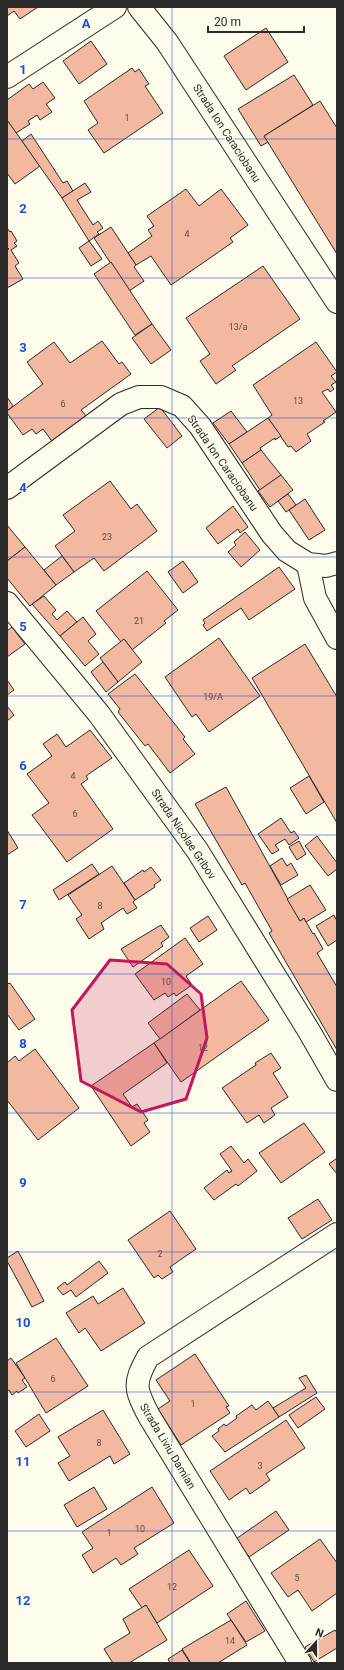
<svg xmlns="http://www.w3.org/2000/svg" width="344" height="1670" font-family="Roboto,sans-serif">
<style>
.building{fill:#f2b8a0;stroke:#2b2b2b}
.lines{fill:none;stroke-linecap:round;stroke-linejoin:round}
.minor-casing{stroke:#2b2b2b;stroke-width:24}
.minor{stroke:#fdfbea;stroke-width:22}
.marked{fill:#c2185b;fill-opacity:0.2;stroke:#c2185b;stroke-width:3;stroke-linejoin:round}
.grid{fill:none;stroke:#1d4ed8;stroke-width:1;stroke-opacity:0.55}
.labels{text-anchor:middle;stroke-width:3;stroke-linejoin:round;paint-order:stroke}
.number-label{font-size:9px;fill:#5d4e48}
.street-label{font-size:11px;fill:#2b2b2b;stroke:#fdfbea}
.grid-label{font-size:13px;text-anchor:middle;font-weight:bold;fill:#1d4ed8;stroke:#fdfbea;stroke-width:3;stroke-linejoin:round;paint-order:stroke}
</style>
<rect width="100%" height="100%" fill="#fdfbea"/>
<g class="building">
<polygon points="7,7 38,7 20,19 14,11 7,16"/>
<polygon points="266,28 288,62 246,90 224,56"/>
<polygon points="91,41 107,64 79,84 63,61"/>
<polygon points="132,68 135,72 139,69 149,84 145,86 163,113 104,153 88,130 98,123 84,101"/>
<polygon points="294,75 313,105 264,136 268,142 261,146 238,109"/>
<polygon points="43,82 55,98 46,104 52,112 40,120 37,115 28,121 30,124 16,133 7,120 7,100 29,84 33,89"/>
<polygon points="320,101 337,128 337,254 264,136"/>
<polygon points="7,120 40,166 15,184 7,173"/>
<polygon points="31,134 63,183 67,181 73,191 62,198 22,141"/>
<polygon points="85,183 91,192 77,200 93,225 98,221 103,228 97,232 99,234 89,241 62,198"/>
<polygon points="186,189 199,206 221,189 248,225 230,238 233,242 171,285 151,256 136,265 128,253 152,236 148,230 154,226 147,216"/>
<polygon points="111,227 136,265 134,267 144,281 129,291 94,238"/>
<polygon points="7,228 10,232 11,231 17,241 14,243 17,246 11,250 19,263 15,266 23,279 7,288 7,250 9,249 7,247"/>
<polygon points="89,241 102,259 91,266 79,248"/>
<polygon points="111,262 152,324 135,335 94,274"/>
<polygon points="263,266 300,319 232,366 236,370 216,384 200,361 210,354 186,318"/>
<polygon points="152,324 171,350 151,364 132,338"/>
<polygon points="102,341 119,364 122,362 131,374 81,410 88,418 54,444 43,429 36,434 32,429 23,435 7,413 7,411 43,384 27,362 54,342 70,363"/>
<polygon points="316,342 337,372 331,376 336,382 331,385 334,389 330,392 328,389 322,392 336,412 323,421 325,422 307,434 311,441 296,452 291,446 288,447 268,418 272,415 253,385"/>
<polygon points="7,397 13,406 7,411"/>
<polygon points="160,407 182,436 167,448 144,419"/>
<polygon points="231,411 247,432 229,444 213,423"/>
<polygon points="268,418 281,436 275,440 275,438 260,448 261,450 242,463 229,444"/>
<polygon points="261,450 281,475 260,490 242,463"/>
<polygon points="281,475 293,490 270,507 258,491"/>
<polygon points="110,481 131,509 137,504 157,531 104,571 94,558 74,572 55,546 75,531 63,515"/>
<polygon points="288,494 296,505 286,512 278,501"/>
<polygon points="305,499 325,530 309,540 289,510"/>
<polygon points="233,506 248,527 240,533 238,529 218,544 206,528"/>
<polygon points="7,525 25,547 7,561"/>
<polygon points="245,532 260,550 241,567 228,552 236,545 234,542"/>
<polygon points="25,547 56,585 30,606 7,578 7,561"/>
<polygon points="62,556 74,572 56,585 44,570"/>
<polygon points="183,561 198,582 183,593 168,572"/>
<polygon points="279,567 295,589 249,620 241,608 207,631 203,625 205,623 203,620"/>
<polygon points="147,571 178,610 164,621 166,623 132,650 124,639 121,642 96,611"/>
<polygon points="44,596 56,610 52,614 57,620 67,611 77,622 60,636 32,604"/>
<polygon points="83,617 96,634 88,641 99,654 85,666 60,636"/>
<polygon points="12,627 25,644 7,657 7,631"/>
<polygon points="219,638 260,696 209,732 196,714 192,717 165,677"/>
<polygon points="124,639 142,662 118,682 100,658"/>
<polygon points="305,644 337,697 337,823 252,678"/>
<polygon points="103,662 118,682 106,692 91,672"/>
<polygon points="135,674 185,737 183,739 195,754 170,773 148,744 145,746 118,712 120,709 108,694"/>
<polygon points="7,680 14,690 7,695"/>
<polygon points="7,706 14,715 7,721"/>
<polygon points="90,730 112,758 86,776 88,779 81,784 113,829 67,862 32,815 49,803 27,774 52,756 43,744 57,734 66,747"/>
<polygon points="309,776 324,802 306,814 290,788"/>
<polygon points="226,787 300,921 304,918 313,934 314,933 323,949 317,953 337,987 337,1050 269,933 272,931 245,883 242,885 195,804"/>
<polygon points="281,818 291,833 294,831 299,838 289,845 285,839 275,845 279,850 272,854 258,834"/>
<polygon points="7,830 18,848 7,855"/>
<polygon points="317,836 337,863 337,869 328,876 305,846"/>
<polygon points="299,841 306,854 297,860 289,847"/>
<polygon points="282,858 287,866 291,863 298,875 281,885 270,866"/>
<polygon points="92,864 99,874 59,900 53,890"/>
<polygon points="112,866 135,900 133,902 137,908 127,914 123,908 101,923 104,929 89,939 76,919 82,915 68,895"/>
<polygon points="151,867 161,880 154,885 155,887 135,900 124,883 143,870 144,872"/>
<polygon points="310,885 326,910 306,922 304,918 300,921 287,899"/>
<polygon points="334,915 337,921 337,940 328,946 316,926"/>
<polygon points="208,916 217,930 199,942 190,928"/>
<polygon points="161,925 169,937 161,943 163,946 133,967 121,949"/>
<polygon points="185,938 203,964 186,976 192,985 176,996 174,993 168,997 165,993 154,1000 135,974"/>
<polygon points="241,981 269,1020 181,1082 154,1043"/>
<polygon points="10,983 35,1019 19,1030 7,1014 7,984"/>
<polygon points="187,994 200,1010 160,1039 148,1023"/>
<polygon points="154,1043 167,1063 123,1094 132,1107 137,1104 148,1120 144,1123 150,1132 131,1146 91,1086"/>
<polygon points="35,1049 79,1108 38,1140 7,1100 7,1063 15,1056 19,1061"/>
<polygon points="271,1053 281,1068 273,1073 288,1097 271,1108 275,1115 264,1123 259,1115 247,1123 222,1088 256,1065 255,1063"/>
<polygon points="304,1123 325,1152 281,1183 259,1153"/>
<polygon points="231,1146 244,1163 248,1159 257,1171 238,1186 236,1184 214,1200 204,1188 227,1170 229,1173 232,1171 220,1154"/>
<polygon points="337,1158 337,1174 329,1164"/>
<polygon points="318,1199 332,1220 302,1239 288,1218"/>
<polygon points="170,1211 196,1249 170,1267 173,1272 162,1279 158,1275 154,1278 128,1240"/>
<polygon points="18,1251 44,1301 32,1307 7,1261 7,1258"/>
<polygon points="99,1261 108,1273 76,1297 71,1290 63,1295 57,1288 65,1282 67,1285"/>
<polygon points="123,1288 145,1323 101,1351 85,1328 79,1333 66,1313 93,1296 98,1304"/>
<polygon points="56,1338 88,1386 46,1413 16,1363"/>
<polygon points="195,1354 229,1406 226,1407 230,1413 181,1445 158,1409 170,1401 156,1380"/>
<polygon points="11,1358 25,1378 22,1380 27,1387 18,1393 17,1391 12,1395 9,1390 7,1391 7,1361"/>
<polygon points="306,1375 317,1393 279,1417 273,1408 306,1388 299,1378"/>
<polygon points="316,1397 325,1409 298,1428 289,1415"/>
<polygon points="268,1401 279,1417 225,1452 212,1436 219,1431 218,1429 224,1424 226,1426 237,1418 236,1416 252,1405 256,1410"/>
<polygon points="103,1410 130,1454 114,1464 110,1456 69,1481 58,1463 70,1456 58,1437"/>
<polygon points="39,1414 50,1431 26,1447 15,1431"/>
<polygon points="286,1420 305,1448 266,1474 270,1480 250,1494 246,1488 229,1500 210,1471"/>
<polygon points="94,1487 107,1509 77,1527 64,1505"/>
<polygon points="152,1487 174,1523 134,1548 138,1554 121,1565 116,1558 93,1573 82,1555 93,1548 82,1532"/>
<polygon points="276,1511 289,1530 249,1557 236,1539"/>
<polygon points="320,1539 337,1563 337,1593 312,1611 298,1590 288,1597 271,1573"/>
<polygon points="189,1550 213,1586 157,1623 146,1605 142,1608 129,1589"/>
<polygon points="246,1601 265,1631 246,1642 227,1614"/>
<polygon points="146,1605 167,1640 129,1663 113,1663 104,1649 130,1633 123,1619"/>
<polygon points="231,1620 247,1645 218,1663 191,1663 182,1649"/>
<polygon points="335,1630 337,1633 337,1648 314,1662 305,1647"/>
<polygon points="182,1650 190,1663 170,1663 168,1659"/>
</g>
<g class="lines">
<defs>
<g id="minor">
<polyline points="139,7 167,42 337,302"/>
<polyline points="7,77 115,7"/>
<polyline points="7,488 121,404 139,397 161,397 182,406 200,426 272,534 287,551 308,564 326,566 337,563"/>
<polyline points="308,564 315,598 337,638"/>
<polyline points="7,603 99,714 197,850 309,1031 337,1080"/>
<path d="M300,1663L149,1416C135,1389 133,1384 148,1357L337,1234"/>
</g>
</defs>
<use href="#minor" class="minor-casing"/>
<use href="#minor" class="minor"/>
</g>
<path class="marked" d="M110,960L167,964L201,994L207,1038L186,1099L141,1112L81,1081L72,1010Z"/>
<path class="grid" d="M172,7V1663M7,139H337M7,278H337M7,418H337M7,557H337M7,696H337M7,835H337M7,974H337M7,1113H337M7,1252H337M7,1392H337M7,1531H337"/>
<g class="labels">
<g class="number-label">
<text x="127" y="121">1</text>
<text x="187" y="237">4</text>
<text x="238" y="330">13/a</text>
<text x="298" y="404">13</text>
<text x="63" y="407">6</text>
<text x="107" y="540">23</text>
<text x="139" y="624">21</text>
<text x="213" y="700">19/A</text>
<text x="73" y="779">4</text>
<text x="75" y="817">6</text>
<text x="100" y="909">8</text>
<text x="166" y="985">10</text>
<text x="203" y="1051">12</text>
<text x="160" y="1257">2</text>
<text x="53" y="1382">6</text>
<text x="193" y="1407">1</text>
<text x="99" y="1446">8</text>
<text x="260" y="1469">3</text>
<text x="140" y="1532">10</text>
<text x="109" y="1536">1</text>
<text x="297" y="1581">5</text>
<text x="172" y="1590">12</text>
<text x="230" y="1644">14</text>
</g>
<g class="street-label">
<text transform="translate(227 133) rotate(57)" y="4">Strada Ion Caraciobanu</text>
<text transform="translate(223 463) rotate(55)" y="4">Strada Ion Caraciobanu</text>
<text transform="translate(184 834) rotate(56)" y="4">Strada Nicolae Gribov</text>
<text transform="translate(168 1446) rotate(59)" y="4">Strada Liviu Damian</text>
</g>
</g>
<g class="grid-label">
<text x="86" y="28">A</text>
<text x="23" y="74">1</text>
<text x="23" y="213">2</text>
<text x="23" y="352">3</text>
<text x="23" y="492">4</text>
<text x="23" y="631">5</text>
<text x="23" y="770">6</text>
<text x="23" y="909">7</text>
<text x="23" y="1048">8</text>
<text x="23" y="1187">9</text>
<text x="23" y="1327">10</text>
<text x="23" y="1466">11</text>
<text x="23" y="1605">12</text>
</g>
<rect width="344" height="1670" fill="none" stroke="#2b2b2b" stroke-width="16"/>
<g transform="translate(316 1642) rotate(21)" stroke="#fdfbea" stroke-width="3" paint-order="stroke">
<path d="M0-3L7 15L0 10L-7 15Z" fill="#2b2b2b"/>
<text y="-6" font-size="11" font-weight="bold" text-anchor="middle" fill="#2b2b2b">N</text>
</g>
<path d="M208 26v6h96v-6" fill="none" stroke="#2b2b2b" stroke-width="2"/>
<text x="214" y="26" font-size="12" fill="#2b2b2b" stroke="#fdfbea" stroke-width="3" paint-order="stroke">20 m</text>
</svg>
